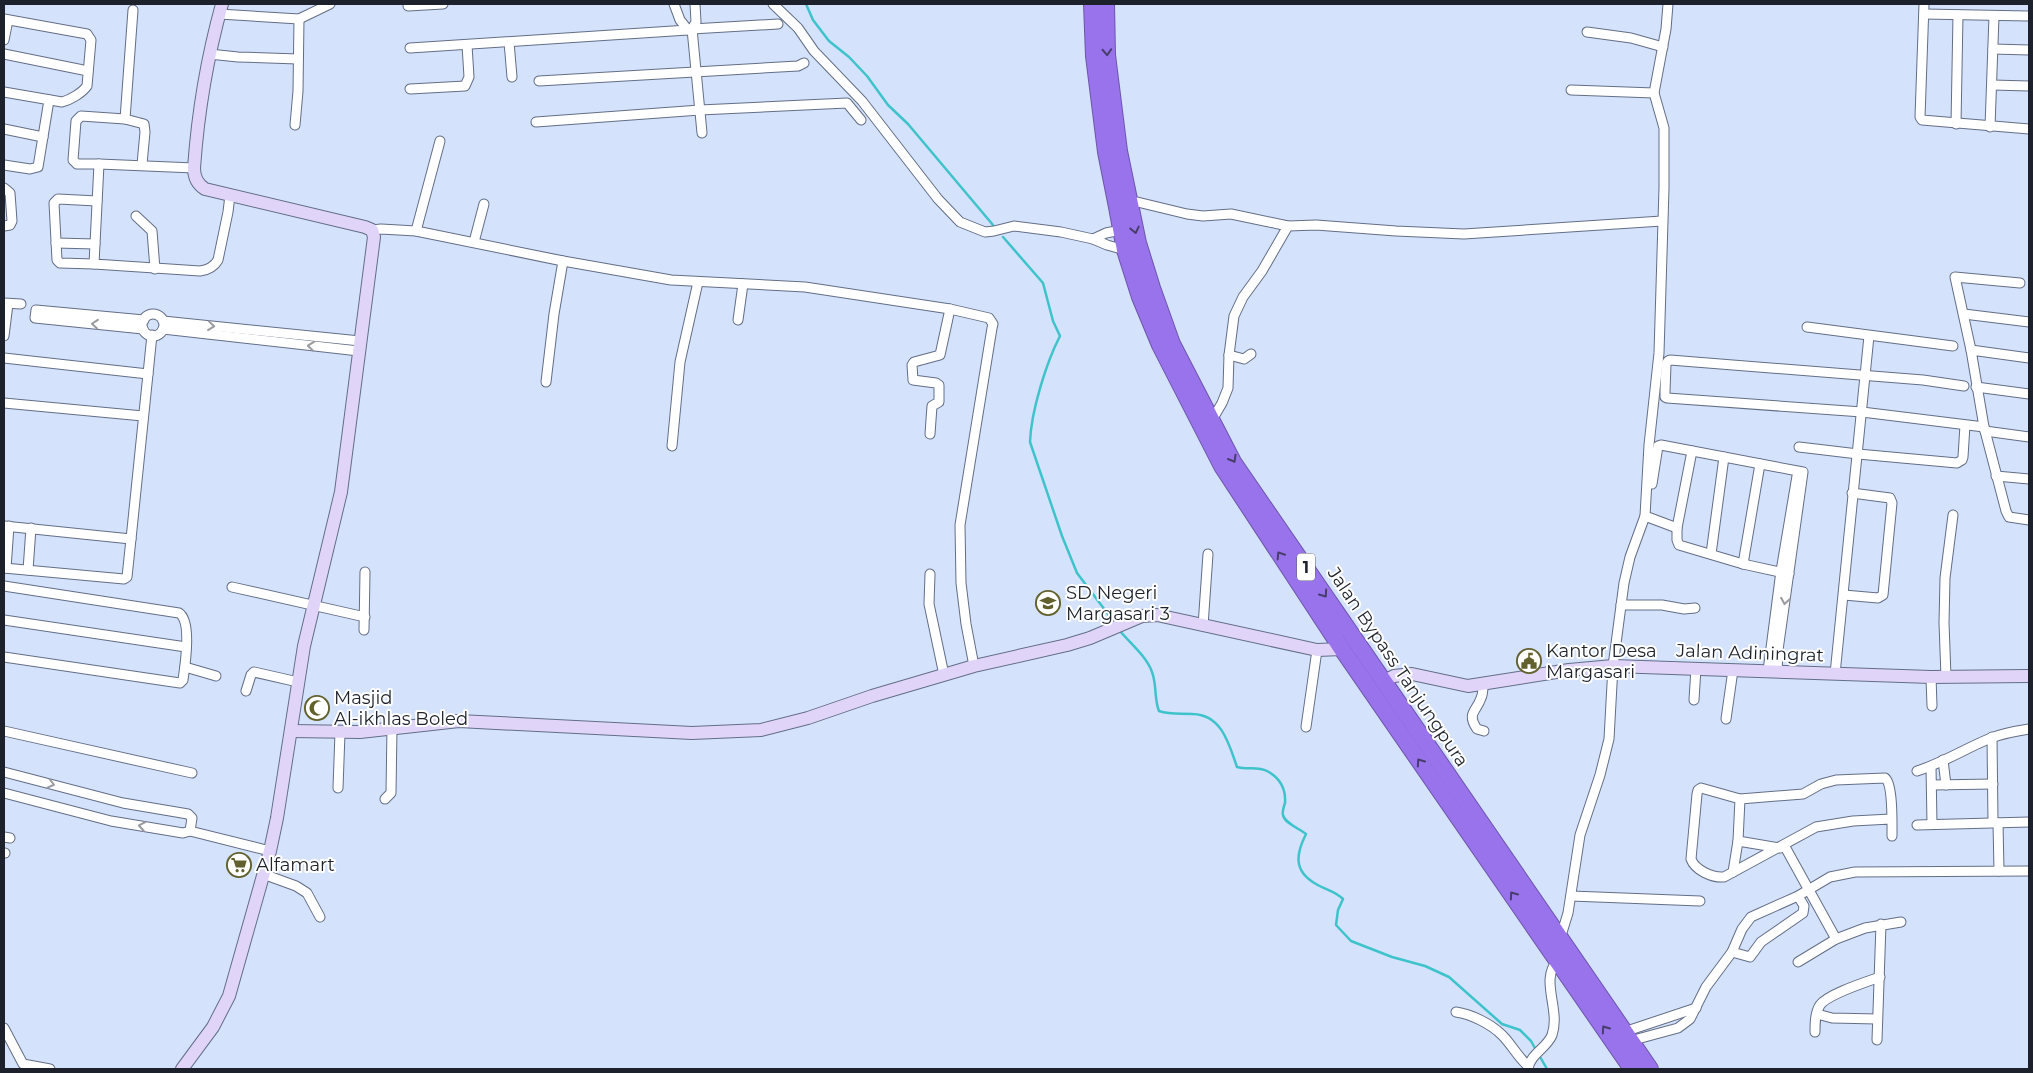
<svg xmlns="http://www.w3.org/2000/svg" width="2033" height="1073" font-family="Montserrat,sans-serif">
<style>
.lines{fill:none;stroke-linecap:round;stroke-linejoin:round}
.stream{stroke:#3fc3cb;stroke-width:2.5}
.street-casing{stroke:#636e86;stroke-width:11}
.secondary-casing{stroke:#636e86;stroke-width:14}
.highway-casing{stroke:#6d56a8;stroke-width:18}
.street{stroke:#fff;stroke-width:9}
.secondary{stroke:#e0d5f9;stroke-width:12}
.highway{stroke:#9873eb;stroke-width:16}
.oneway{stroke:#473e6e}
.oneway2{stroke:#999ba0}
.labels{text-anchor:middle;stroke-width:4;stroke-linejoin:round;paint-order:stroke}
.shield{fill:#fff;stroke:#60646b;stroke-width:1}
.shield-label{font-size:16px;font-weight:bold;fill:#1c212b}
.poi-label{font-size:18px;fill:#1c212b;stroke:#fff;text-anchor:start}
.street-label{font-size:18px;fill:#1c212b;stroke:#fff}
</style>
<rect width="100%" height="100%" fill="#d4e2fc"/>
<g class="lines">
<g class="stream">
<polyline points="806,4 813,20 829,41 849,57 867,76 888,105 908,124 993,225"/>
<path d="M1003,237L1043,283L1053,321L1060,336C1046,363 1031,412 1030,442L1062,536L1077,573L1114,622"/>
<path d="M1120,631C1130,643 1147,657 1152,672C1157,685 1154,699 1159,711C1171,715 1181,713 1193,714C1222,715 1229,744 1237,767C1247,770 1258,766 1267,771C1280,778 1286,789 1285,803C1284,806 1282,812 1283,815C1284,823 1300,829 1306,834C1296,854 1293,871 1316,884C1326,890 1335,891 1343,899L1338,910L1336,925L1351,941L1392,957L1425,966L1449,977L1502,1024L1520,1030L1531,1041L1536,1050"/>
<polyline points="1539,1055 1547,1069"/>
</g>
<defs>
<g id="street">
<polyline points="674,4 680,20 688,30 692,29 696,22 695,4"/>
<polyline points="773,4 798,28 814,51 862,101 938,199 960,222 985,232 994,231 1014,226 1061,232 1093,239 1107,245 1125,250"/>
<polyline points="1924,4 1920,117 1922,120 2029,129"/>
<polyline points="408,6 443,4"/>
<polyline points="219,14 299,19 330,4"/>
<polyline points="1924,14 2028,16"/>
<path d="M4,19L87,34L91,40L87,86C82,93 70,100 62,102L4,92"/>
<polyline points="1587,32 1631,38 1663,47"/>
<polyline points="4,40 8,20"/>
<polyline points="509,42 512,77"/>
<polyline points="410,48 688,30"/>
<polyline points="1993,49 2029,50"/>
<polyline points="4,54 88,71"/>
<polyline points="209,54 238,57 298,59"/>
<polyline points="539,81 798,66 804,63"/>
<polyline points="1992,85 2029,86"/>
<polyline points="410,89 465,86 469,77 467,45"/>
<polyline points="1571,90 1654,93"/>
<polyline points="125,119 133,10"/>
<polyline points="536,122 700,110 847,103 861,120"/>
<polyline points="1956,124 1958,15"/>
<polyline points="295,125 298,91 299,19"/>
<polyline points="1990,127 1994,16"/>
<polyline points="4,129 43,137"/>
<polyline points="702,133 692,29 778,24"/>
<polyline points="99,164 77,164 73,160 76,121 81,116 125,119 144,124 145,132 142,164"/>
<polyline points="4,165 30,169 38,167 49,100"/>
<path d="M194,168L99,164L94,264L200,271C208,270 214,267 218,260L228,212L230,195"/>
<polyline points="4,188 10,193 12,221 10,225 4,226"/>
<polyline points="1129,200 1187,214 1203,216 1231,214 1288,226 1316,225 1396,231 1464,234 1662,221"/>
<polyline points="136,216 152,231 155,269"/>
<polyline points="372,230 381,229 416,231 563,261 671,280 805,287 950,309 989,318 993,324 992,328 960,525 961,583 966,624 974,666"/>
<polyline points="416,231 440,141"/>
<polyline points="1093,239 1106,233 1121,230"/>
<polyline points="474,242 484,204"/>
<polyline points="56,243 95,244"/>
<polyline points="94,264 60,263 57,260 54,203 58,199 97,201"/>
<polyline points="4,303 21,304"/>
<polyline points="1964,314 2029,322"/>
<circle cx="153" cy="325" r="11"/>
<polyline points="738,320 743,284"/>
<polyline points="163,321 360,341"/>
<polyline points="1807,327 1953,346"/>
<polyline points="143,329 35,318 36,310 144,320"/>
<polyline points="163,329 359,351"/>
<polyline points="4,336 8,304"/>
<polyline points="1971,350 1955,277 2020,283"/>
<polyline points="1229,355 1244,359 1251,354"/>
<polyline points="4,358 148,374"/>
<polyline points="546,382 554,314 563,261"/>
<polyline points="1964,386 1923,380 1670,360 1668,361 1666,364 1665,392 1665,397 1667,398 1862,412 1984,427 1971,350 2029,358"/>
<polyline points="1976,387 2029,394"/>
<polyline points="4,403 143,416"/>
<polyline points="1212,420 1222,403 1228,388 1229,355 1234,316 1243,297 1262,271 1288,226"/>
<polyline points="1984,427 2006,511 2009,517 2029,520"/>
<polyline points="1985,431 2029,437"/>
<polyline points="930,434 932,406 939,402 939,385 936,383 913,380 912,365 914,362 940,355 950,309"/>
<polyline points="672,446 680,362 698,282"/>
<polyline points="1799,447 1858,454 1957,463 1962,460 1963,457 1965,425"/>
<polyline points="1692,451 1677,528 1677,540 1679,545 1743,564 1789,574"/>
<polyline points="1996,476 2029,479"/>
<polyline points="1652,484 1658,446 1661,445 1803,472 1778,650 1777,672"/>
<polyline points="1645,516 1677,528"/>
<polyline points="4,526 131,539 152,335"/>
<polyline points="1711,554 1724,457"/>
<polyline points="1743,564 1760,464"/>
<polyline points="4,568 124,579 127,577 131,539"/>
<polyline points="6,568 9,526"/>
<polyline points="28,570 31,528"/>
<polyline points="930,574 929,604 944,675"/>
<path d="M4,586L179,613C192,621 185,666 183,680L180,683L4,657"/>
<polyline points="232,587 365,617"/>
<polyline points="1844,595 1878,598 1883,595 1892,503 1890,498 1852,493"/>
<polyline points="1621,605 1662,605 1684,609 1695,608"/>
<polyline points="4,620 186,647"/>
<polyline points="1203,626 1208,554"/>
<polyline points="364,630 365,572"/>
<polyline points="185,667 216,676"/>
<polyline points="1768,671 1781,571 1797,476"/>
<polyline points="1835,674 1869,336"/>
<polyline points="1931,677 1932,706"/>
<polyline points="1946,677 1944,623 1945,578 1953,515"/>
<path d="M1483,685C1483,689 1483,694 1481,698C1477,711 1466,713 1477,729L1484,731"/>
<polyline points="246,691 251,675 254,672 298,682"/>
<polyline points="1694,700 1696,668"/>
<polyline points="1726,719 1733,670"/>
<polyline points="1306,727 1317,650"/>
<polyline points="4,731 192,773"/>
<polyline points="1992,737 1993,822"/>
<polyline points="1943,760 1946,785"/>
<polyline points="1931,767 1932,824"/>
<path d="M1917,771C1943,763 1966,748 1991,738C2004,733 2016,731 2029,729"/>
<polyline points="4,772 123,803 188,814 192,818 190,831"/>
<polyline points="1932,785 1993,784"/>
<polyline points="338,788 340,733"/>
<polyline points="4,793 111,821 183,833 190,831 270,851"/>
<polyline points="385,799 391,793 392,728"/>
<path d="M1891,819L1853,821L1816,827L1724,877C1712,878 1695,870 1691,859L1697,794L1698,790L1701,788L1740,799L1803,794L1821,784L1836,780L1885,778C1893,784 1892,824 1892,836"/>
<polyline points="1998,823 1999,871"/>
<polyline points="1917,825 2029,822"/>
<polyline points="4,837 10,838"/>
<polyline points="1738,841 1780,848"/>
<polyline points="1784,845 1836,939"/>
<polyline points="4,853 5,853"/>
<polyline points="1733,872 1738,841 1740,799"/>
<polyline points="263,874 296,886 307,893 320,917"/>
<polyline points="1571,896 1700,901"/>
<polyline points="1560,939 1568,913 1580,835 1600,775 1609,739 1613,666 1624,583 1630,557 1645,516 1649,445 1659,353 1664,188 1664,128 1654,93 1666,29 1668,4"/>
<polyline points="1732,952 1750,957 1761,942 1803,913 1804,906 1798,896"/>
<polyline points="1798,962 1836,939 1865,928 1901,922"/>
<path d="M1456,1012C1471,1014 1491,1024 1502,1035C1512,1045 1517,1056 1528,1066"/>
<polyline points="1817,1014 1832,1018 1877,1019"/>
<polyline points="4,1028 23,1064 50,1069"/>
<polyline points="1624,1032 1696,1008"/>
<path d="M1815,1032C1815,1023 1815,1013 1820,1005C1828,994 1866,982 1880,977"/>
<polyline points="1877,1040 1881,924"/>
<polyline points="1630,1041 1678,1028 1690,1019 1706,987 1732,952 1742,929 1751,917 1798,896 1830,877 1855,872 2029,871"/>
<path d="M1528,1069C1530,1054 1547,1048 1552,1035C1561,1009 1539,980 1558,960"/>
</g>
<g id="secondary">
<polyline points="1384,681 1394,676 1412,674 1468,686 1569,670 1613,666 1931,677 2029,676"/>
<polyline points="291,731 360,732 459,721 692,733 761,730 808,718 872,696 974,666 1067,645 1090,638 1142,616 1157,615 1317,650 1342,649"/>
<path d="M182,1069L213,1027L229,996L270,851L277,818L304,646L341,492L374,237L372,230L365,227L205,189C197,184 194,177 194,168C198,112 207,58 222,4"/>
</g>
<g id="highway">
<polyline points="1092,4 1094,56 1106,152 1117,207 1125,250 1140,297 1160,345 1222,466 1342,649 1632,1069"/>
<polyline points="1106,4 1107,55 1119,151 1138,243 1152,288 1172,344 1233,462 1650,1069"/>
</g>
</defs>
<use href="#street" class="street-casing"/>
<use href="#secondary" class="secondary-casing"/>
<use href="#highway" class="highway-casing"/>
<use href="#street" class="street"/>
<use href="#secondary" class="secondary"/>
<use href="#highway" class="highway"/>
</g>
<defs><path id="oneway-chevron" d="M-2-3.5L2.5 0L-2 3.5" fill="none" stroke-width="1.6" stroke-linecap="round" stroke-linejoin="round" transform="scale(1.25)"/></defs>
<g class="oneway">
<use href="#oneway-chevron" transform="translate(1107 52) rotate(87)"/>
<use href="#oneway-chevron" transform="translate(1135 230) rotate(78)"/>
<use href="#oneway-chevron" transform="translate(1233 459) rotate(60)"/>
<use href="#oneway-chevron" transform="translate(1280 555) rotate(-123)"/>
<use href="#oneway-chevron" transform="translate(1324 594) rotate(55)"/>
<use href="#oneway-chevron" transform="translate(1420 762) rotate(-125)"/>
<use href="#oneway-chevron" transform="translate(1513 895) rotate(-125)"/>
<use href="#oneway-chevron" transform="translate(1605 1029) rotate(-125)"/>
</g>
<g class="oneway2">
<use href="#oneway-chevron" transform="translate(95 324) rotate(-175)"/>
<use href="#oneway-chevron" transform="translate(211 326) rotate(6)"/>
<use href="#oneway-chevron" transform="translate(311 346) rotate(-174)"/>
<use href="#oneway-chevron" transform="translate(1785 601) rotate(99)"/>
<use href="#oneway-chevron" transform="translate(51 784) rotate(14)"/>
<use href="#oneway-chevron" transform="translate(142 826) rotate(-170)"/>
</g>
<defs>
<symbol id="school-ring" viewBox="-11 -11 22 22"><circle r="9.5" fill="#fff" stroke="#62612d" stroke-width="1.5"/><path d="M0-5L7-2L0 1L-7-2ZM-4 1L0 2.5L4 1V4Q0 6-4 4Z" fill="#62612d"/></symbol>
<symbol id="civic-ring" viewBox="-11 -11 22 22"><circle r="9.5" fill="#fff" stroke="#62612d" stroke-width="1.5"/><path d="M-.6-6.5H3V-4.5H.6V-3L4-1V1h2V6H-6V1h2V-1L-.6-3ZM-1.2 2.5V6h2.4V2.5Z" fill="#62612d"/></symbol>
<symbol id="mosque-ring" viewBox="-11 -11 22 22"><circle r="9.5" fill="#fff" stroke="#62612d" stroke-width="1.5"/><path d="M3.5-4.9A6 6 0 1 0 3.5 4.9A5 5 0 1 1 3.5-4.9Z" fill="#62612d"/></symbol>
<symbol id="supermarket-ring" viewBox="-11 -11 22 22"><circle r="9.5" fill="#fff" stroke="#62612d" stroke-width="1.5"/><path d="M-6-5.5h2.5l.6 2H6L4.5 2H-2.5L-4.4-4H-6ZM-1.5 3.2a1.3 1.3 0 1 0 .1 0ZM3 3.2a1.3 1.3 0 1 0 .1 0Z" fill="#62612d"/></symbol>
</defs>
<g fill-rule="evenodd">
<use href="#school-ring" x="1034" y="589" width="28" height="28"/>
<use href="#civic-ring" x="1515" y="647" width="28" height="28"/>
<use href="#mosque-ring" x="303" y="694" width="28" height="28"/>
<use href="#supermarket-ring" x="225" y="851" width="28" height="28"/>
</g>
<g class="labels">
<rect class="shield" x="1297" y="553.5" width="18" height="27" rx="4"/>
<g class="shield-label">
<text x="1306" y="573">1</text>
</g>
<g class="poi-label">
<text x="1066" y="599">SD Negeri<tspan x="1066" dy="21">Margasari 3</tspan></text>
<text x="1546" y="657">Kantor Desa<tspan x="1546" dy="21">Margasari</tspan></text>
<text x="334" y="704">Masjid<tspan x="334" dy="21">Al-ikhlas Boled</tspan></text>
<text x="256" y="871">Alfamart</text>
</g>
<g class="street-label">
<text transform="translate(1750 653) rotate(2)" y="6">Jalan Adiningrat</text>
<text transform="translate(1398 667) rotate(56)" y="6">Jalan Bypass Tanjungpura</text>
</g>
</g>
<rect width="2033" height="1073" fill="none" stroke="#1c212b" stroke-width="10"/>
</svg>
